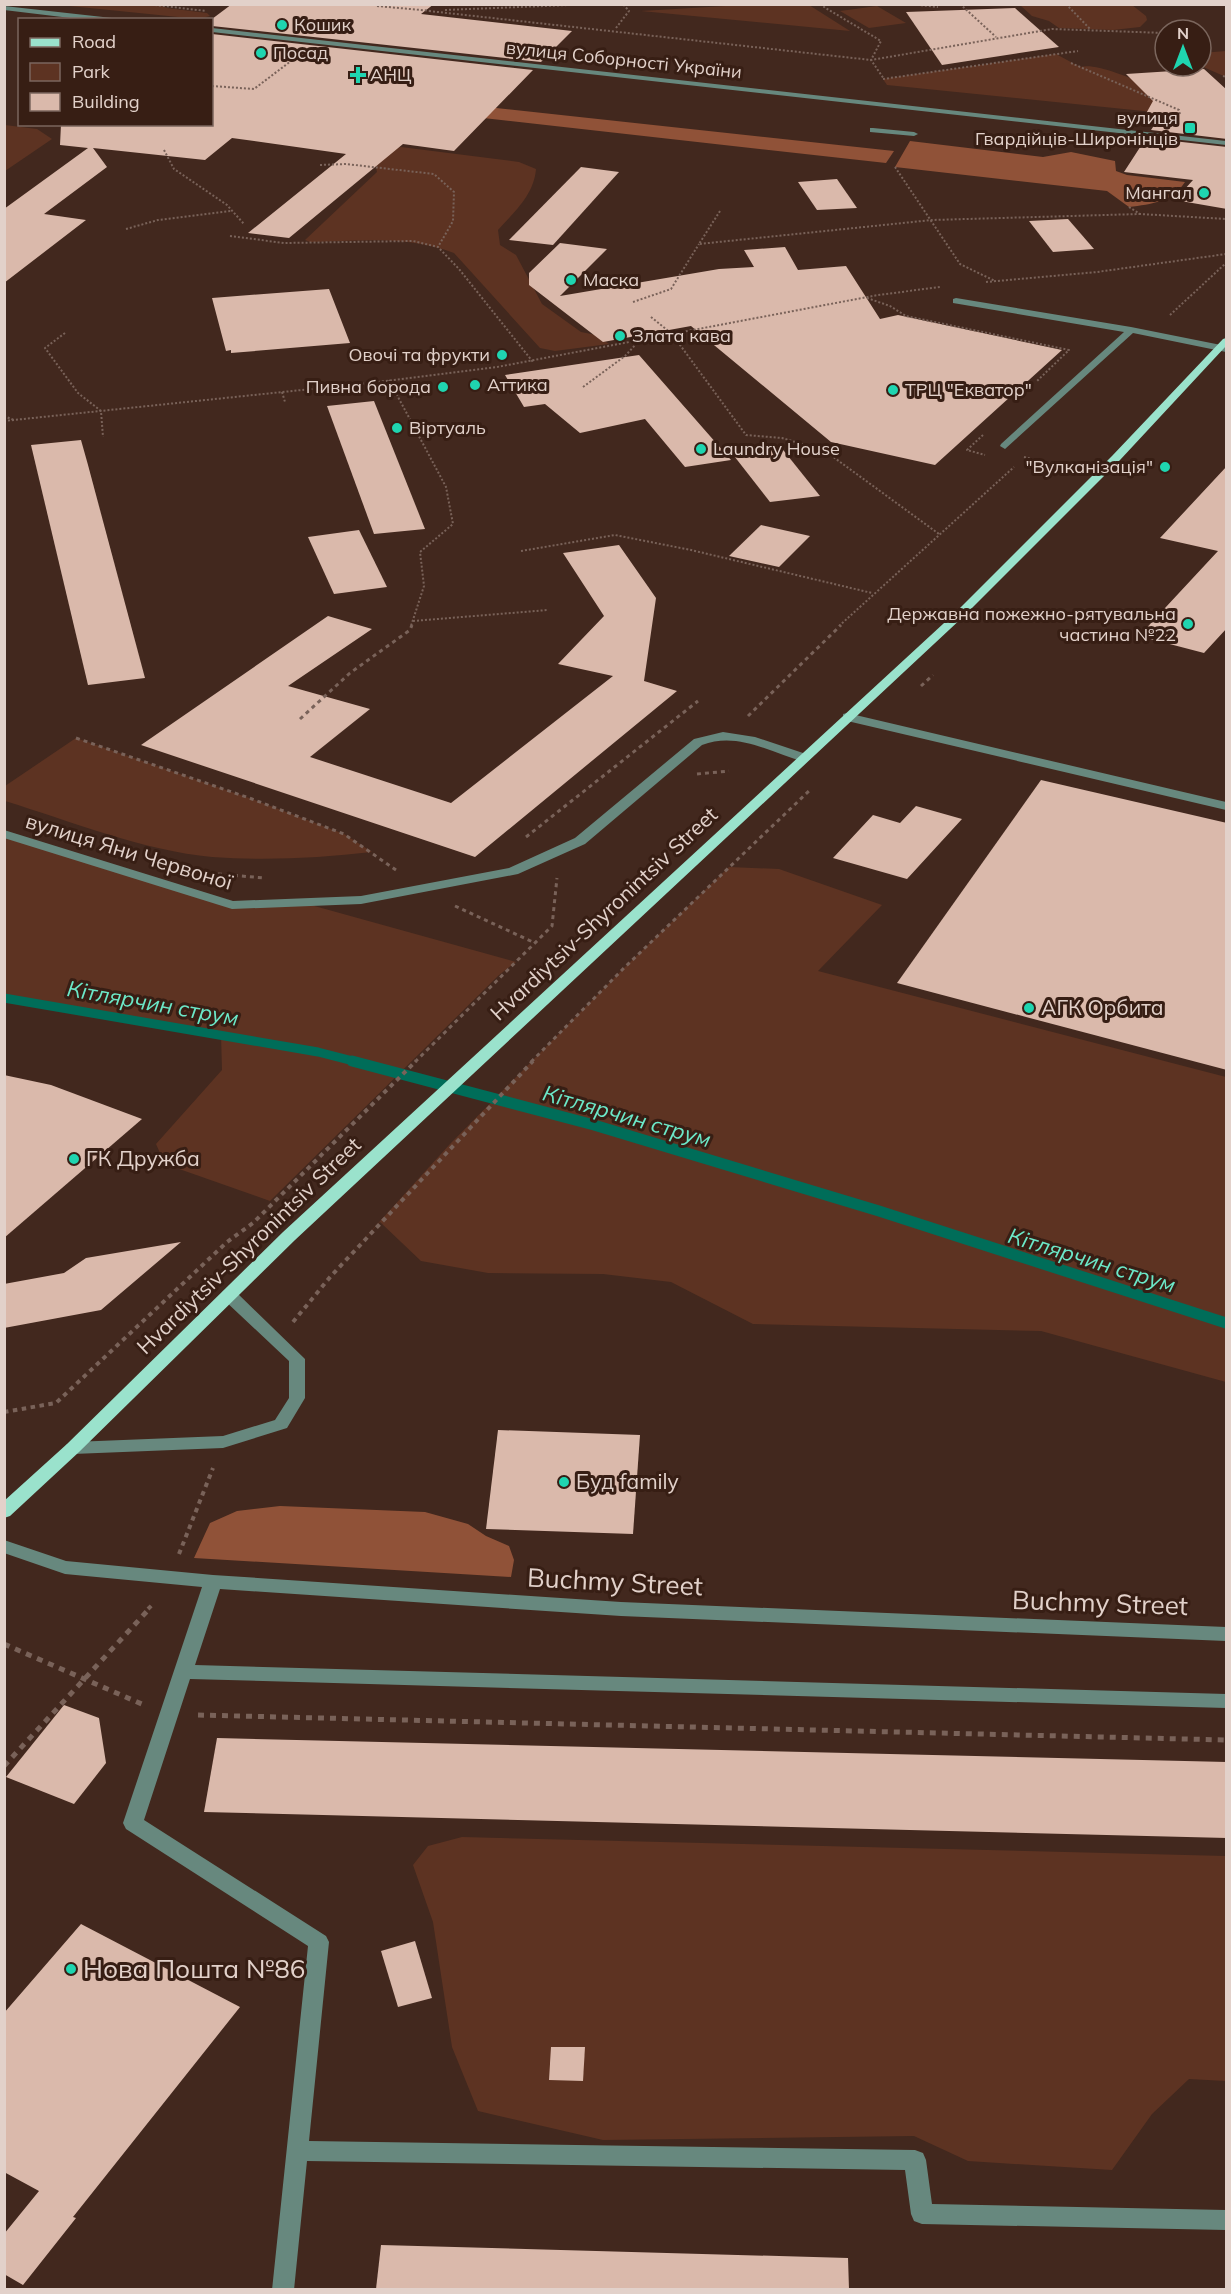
<svg xmlns="http://www.w3.org/2000/svg" width="1231" height="2294" font-family="Mulish,sans-serif">
<style>
.green{fill:#5d3322}
.forest{fill:#905238}
.lines{fill:none;stroke-linecap:round;stroke-linejoin:round}
.stream-far1{stroke:#006d59;stroke-width:9}
.stream{stroke:#006d59;stroke-width:11}
.building{fill:#dab9ab}
.path-far3{stroke:#796259;stroke-width:2;stroke-dasharray:2 2;stroke-linecap:butt}
.path-far2{stroke:#796259;stroke-width:3;stroke-dasharray:4 4;stroke-linecap:butt}
.path-far1{stroke:#796259;stroke-width:4;stroke-dasharray:4.5 4.5;stroke-linecap:butt}
.path{stroke:#796259;stroke-width:5;stroke-dasharray:6 6;stroke-linecap:butt}
.minor{fill:#67887e;fill-rule:evenodd}
.major{fill:#9ae2cc;fill-rule:evenodd}
.poi-dot{fill:#1fd5b0;stroke:#371e14;stroke-width:2}
.labels{text-anchor:middle;stroke-width:6;stroke-linejoin:round;paint-order:stroke}
.far-poi-label{font-size:18px;fill:#e2d1ca;stroke:#371e14;text-anchor:start}
.far-street-label{font-size:18px;fill:#e2d1ca;stroke:#371e14}
.street-label{font-size:21px;fill:#e2d1ca;stroke:#371e14}
.poi-label{font-size:21px;fill:#e2d1ca;stroke:#371e14;text-anchor:start}
.water-label{font-size:22px;font-style:italic;fill:#6ce8c8;stroke:#371e14}
.near-street-label{font-size:26px;fill:#e2d1ca;stroke:#371e14}
.near-poi-label{font-size:26px;fill:#e2d1ca;stroke:#371e14;text-anchor:start}
</style>
<rect width="100%" height="100%" fill="#42281e"/>
<g class="green">
<polygon points="60,5 161,5 167,8 207,13 210,16 198,19"/>
<polygon points="742,5 809,5 850,31 641,11"/>
<polygon points="1020,5 1132,5 1146,16 1147,20 1140,27 1113,30 1059,28 1049,21 1032,16"/>
<polygon points="877,6 906,23 869,28 840,11"/>
<polygon points="1226,51 1226,77 1201,66 1201,53"/>
<path d="M1056,54L1080,67C1107,60 1185,105 1212,118L887,85L883,79Z"/>
<polygon points="5,125 37,129 52,139 5,171"/>
<path d="M401,147L519,162L536,169C534,195 514,212 498,230L500,245L516,255L542,304L581,332L596,335L609,344L555,351L540,348L454,253C408,235 358,241 310,242L305,240L377,172L374,158L385,150Z"/>
<path d="M76,738L252,799L344,834L372,852C319,858 266,861 212,857C145,851 70,821 5,801V786Z"/>
<polygon points="4,834 232,905 300,902 516,962 499,975 270,1201 165,1164 156,1144 222,1070 221,1035 5,997"/>
<polygon points="729,867 779,869 882,905 818,971 1226,1077 1226,1382 1041,1331 753,1324 671,1282 603,1274 488,1273 421,1261 380,1222 342,1263 450,1144 625,967"/>
<polygon points="462,1837 1226,1856 1226,2081 1189,2079 1152,2114 1112,2170 968,2161 914,2136 603,2140 478,2111 452,2047 433,1922 413,1865 428,1846"/>
</g>
<g class="forest">
<polygon points="265,83 894,151 886,163 286,96 248,99 212,96 212,86 254,89"/>
<path d="M910,141L1043,157L1071,152L1115,161L1116,171L1127,175L1185,182C1172,202 1152,204 1129,207L1107,191L895,167Z"/>
<polygon points="280,1506 425,1512 468,1524 486,1536 509,1546 514,1560 511,1577 194,1558 210,1523 237,1511"/>
</g>
<g class="lines">
<polyline class="stream-far1" points="4,998 318,1052 357,1062"/>
<polyline class="stream" points="352,1061 594,1125 879,1211 1226,1323"/>
</g>
<g class="building">
<polygon points="232,4 434,4 421,14 572,31 541,62 212,26 212,19"/>
<polygon points="1015,8 1059,47 942,65 906,12"/>
<polygon points="212,34 533,70 454,151 403,144 289,238 248,233 346,154 232,138 205,160 93,148 107,167 44,214 86,220 4,283 4,209 88,148 60,145 61,124 212,124"/>
<polygon points="1204,69 1227,90 1227,139 1151,130 1157,121 1143,119 1153,101 1126,74"/>
<polygon points="1146,138 1227,147 1227,209 1175,200 1193,180 1124,172"/>
<polygon points="581,167 619,172 553,245 509,240"/>
<polygon points="837,179 857,208 817,210 798,182"/>
<polygon points="1068,219 1094,249 1053,252 1029,221"/>
<polygon points="560,243 607,249 560,296 719,269 754,267 744,250 785,247 798,270 846,266 880,319 898,315 1062,350 935,465 831,442 691,326 603,342 529,285 529,273"/>
<polygon points="329,289 350,343 231,353 231,350 226,351 212,298"/>
<polygon points="639,355 731,460 685,467 645,419 580,433 545,404 524,407 505,375"/>
<polygon points="374,401 425,529 374,534 327,406"/>
<polygon points="81,440 88,465 145,678 88,685 31,445"/>
<polygon points="780,446 820,496 770,502 731,452"/>
<polygon points="1227,466 1227,628 1204,653 1139,636 1218,551 1160,538"/>
<polygon points="761,525 810,536 779,567 729,556"/>
<polygon points="359,530 387,587 334,594 308,537"/>
<polygon points="619,545 656,598 644,681 677,691 475,857 141,745 328,616 372,629 288,686 370,709 310,757 451,803 613,676 558,664 604,616 563,553"/>
<polygon points="1041,780 1227,823 1227,1070 897,983"/>
<polygon points="916,806 962,819 907,879 833,858 873,815 900,823"/>
<polygon points="4,1075 51,1085 142,1119 4,1238"/>
<polygon points="181,1242 101,1310 4,1328 4,1284 64,1273 86,1258"/>
<polygon points="498,1430 640,1435 633,1534 486,1529"/>
<polygon points="64,1705 99,1718 106,1763 74,1804 6,1777"/>
<polygon points="217,1738 1227,1762 1227,1838 204,1812"/>
<polygon points="81,1924 240,2007 73,2217 76,2218 23,2285 4,2274 4,2234 39,2191 4,2172 4,2013"/>
<polygon points="415,1941 432,1998 398,2007 381,1951"/>
<polygon points="551,2047 585,2047 583,2081 549,2080"/>
<polygon points="381,2245 848,2258 849,2289 376,2289"/>
</g>
<g class="lines">
<g class="path-far3">
<polyline points="147,4 206,11"/>
<polyline points="828,4 824,7 881,41 871,60 884,79"/>
<polyline points="909,4 938,7"/>
<polyline points="960,4 996,37"/>
<polyline points="1066,4 1091,30"/>
<polyline points="377,6 432,11"/>
<polyline points="445,10 594,4"/>
<polyline points="429,11 871,60 1052,29 1165,33"/>
<polyline points="616,28 629,11 623,4"/>
<polyline points="1071,63 1179,110 1180,115"/>
<polyline points="1223,76 1226,77"/>
<polyline points="883,79 1078,51"/>
<polyline points="212,86 254,89 291,61"/>
<polyline points="164,150 174,169 227,205 244,224"/>
<polyline points="320,165 346,164 434,174 454,192 453,221 438,247"/>
<polyline points="895,167 960,264 995,281"/>
<polyline points="1129,207 1140,214 1226,219"/>
<polyline points="720,211 699,244 932,220 1140,214"/>
<polyline points="126,229 158,220 231,211"/>
<polyline points="230,236 284,243 413,241 438,247 459,269 533,362"/>
<polyline points="986,282 1097,272 1226,254"/>
<polyline points="867,298 890,306 906,316 1069,350 1037,381"/>
<polyline points="633,302 671,289 699,244"/>
<polyline points="1170,315 1226,263"/>
<polyline points="651,317 672,334 746,435 782,438 825,451 939,534"/>
<polyline points="65,333 45,348 78,393 101,411 103,437"/>
<polyline points="389,380 446,487 453,524 420,552 424,586 411,626"/>
<polyline points="583,387 625,356 638,342"/>
<polyline points="282,392 285,402"/>
<polyline points="4,416 14,420"/>
<polyline points="4,421 369,383 497,367 878,295 940,287"/>
<polyline points="983,435 967,450 985,455"/>
<polyline points="1024,457 1055,465"/>
<polyline points="521,551 615,535 691,550 872,593"/>
<polyline points="413,621 548,610"/>
<polyline points="839,626 1014,467"/>
</g>
<g class="path-far2">
<polyline points="921,686 933,675"/>
<polyline points="748,716 841,625"/>
<polyline points="300,719 350,673 410,630 412,625"/>
<polyline points="76,738 252,799 344,834 396,870"/>
<polyline points="697,774 729,771"/>
<polyline points="526,837 698,701"/>
<polyline points="218,874 264,878"/>
<polyline points="455,906 535,943"/>
<polyline points="415,1062 552,926 557,878"/>
<polyline points="531,1062 625,967 810,790"/>
</g>
<g class="path-far1">
<polyline points="293,1322 331,1276 533,1061"/>
<polyline points="4,1412 56,1403 227,1242 253,1223 416,1061"/>
<polyline points="179,1554 213,1468"/>
<polyline points="148,1609 154,1603"/>
</g>
<g class="path">
<polyline points="4,1644 144,1705"/>
<polyline points="198,1715 1226,1740"/>
<polyline points="4,1766 150,1608"/>
</g>
<g class="minor">
<polygon points="4,6 112,18 115,20 87,20 4,10"/>
<polygon points="212,28 1226,141 1226,145 212,32"/>
<polygon points="873,128 914,132 918,134 914,136 870,132 870,128"/>
<polygon points="956,298 1131,327 1226,346 1226,352 1133,333 1005,449 1000,446 1001,444 1124,332 953,303 953,299"/>
<polygon points="847,713 1226,802 1226,810 843,720 843,714"/>
<path d="M723,732L755,737L809,755L811,758L805,762C771,753 738,731 702,745L585,844L518,874L361,904L232,909L4,838V830L233,901L361,896L509,868L575,838L694,739Z"/>
<polygon points="229,1290 235,1291 305,1359 305,1398 287,1428 223,1448 73,1454 67,1452 64,1448 67,1444 73,1442 223,1436 275,1420 289,1398 289,1361 223,1299 221,1295 223,1291"/>
<polygon points="4,1540 66,1561 213,1575 621,1602 1226,1627 1226,1641 621,1616 220,1589 195,1665 1226,1694 1226,1708 190,1679 144,1820 326,1936 329,1942 309,2141 915,2150 923,2153 926,2160 932,2204 1226,2210 1226,2230 922,2224 914,2221 911,2214 905,2170 307,2161 294,2290 272,2290 308,1946 126,1829 123,1823 202,1587 65,1574 4,1553"/>
</g>
<polygon class="major" points="1226,338 1226,346 1120,460 964,616 295,1240 79,1452 10,1516 4,1518 4,1501 67,1444 283,1232 956,612 1112,456 1223,339"/>
</g>
<g class="poi-dot">
<circle cx="282" cy="25" r="6"/>
<circle cx="261" cy="53" r="6"/>
<path d="M355 66h6v6h6v6h-6v6h-6v-6h-6v-6h6z"/>
<rect x="1184" y="122" width="12" height="12" rx="3"/>
<circle cx="1204" cy="193" r="6"/>
<circle cx="571" cy="280" r="6"/>
<circle cx="620" cy="336" r="6"/>
<circle cx="502" cy="355" r="6"/>
<circle cx="475" cy="385" r="6"/>
<circle cx="443" cy="387" r="6"/>
<circle cx="893" cy="390" r="6"/>
<circle cx="397" cy="428" r="6"/>
<circle cx="701" cy="449" r="6"/>
<circle cx="1165" cy="467" r="6"/>
<circle cx="1188" cy="624" r="6"/>
<circle cx="1029" cy="1008" r="6"/>
<circle cx="74" cy="1159" r="6"/>
<circle cx="564" cy="1482" r="6"/>
<circle cx="71" cy="1969" r="6"/>
</g>
<g class="labels">
<g class="far-poi-label">
<text x="294" y="31">Кошик</text>
<text x="273" y="59">Посад</text>
<text x="370" y="81">АНЦ</text>
<text x="1178" y="124" text-anchor="end">вулиця<tspan x="1178" dy="21">Гвардійців-Широнінців</tspan></text>
<text x="1192" y="199" text-anchor="end">Мангал</text>
<text x="583" y="286">Маска</text>
<text x="632" y="342">Злата кава</text>
<text x="490" y="361" text-anchor="end">Овочі та фрукти</text>
<text x="487" y="391">Аттика</text>
<text x="431" y="393" text-anchor="end">Пивна борода</text>
<text x="905" y="396">ТРЦ "Екватор"</text>
<text x="409" y="434">Віртуаль</text>
<text x="713" y="455">Laundry House</text>
<text x="1153" y="473" text-anchor="end">"Вулканізація"</text>
<text x="1176" y="620" text-anchor="end">Державна пожежно-рятувальна<tspan x="1176" dy="21">частина №22</tspan></text>
</g>
<g class="far-street-label">
<text transform="translate(624 60) rotate(6)" y="6">вулиця Соборності України</text>
</g>
<g class="street-label">
<text transform="translate(129 852) rotate(17)" y="7">вулиця Яни Червоної</text>
<text transform="translate(604 914) rotate(-43)" y="7">Hvardiytsiv-Shyronintsiv Street</text>
<text transform="translate(249 1246) rotate(-44)" y="7">Hvardiytsiv-Shyronintsiv Street</text>
</g>
<g class="poi-label">
<text x="1041" y="1015">АГК Орбита</text>
<text x="86" y="1166">ГК Дружба</text>
<text x="576" y="1489">Буд family</text>
</g>
<g class="water-label">
<text transform="translate(153 1003) rotate(10)" y="8">Кітлярчин струм</text>
<text transform="translate(627 1116) rotate(16)" y="8">Кітлярчин струм</text>
<text transform="translate(1092 1260) rotate(17)" y="8">Кітлярчин струм</text>
</g>
<g class="near-street-label">
<text transform="translate(615 1582) rotate(3)" y="9">Buchmy Street</text>
<text transform="translate(1100 1603) rotate(2)" y="9">Buchmy Street</text>
</g>
<g class="near-poi-label">
<text x="83" y="1978">Нова Пошта №86</text>
</g>
</g>
<rect width="1231" height="2294" fill="none" stroke="#e2d1ca" stroke-width="12"/>
<rect x="18" y="18" width="195" height="108" fill="#371e14" stroke="#7b665d" stroke-width="1.5"/>
<rect x="30" y="38" width="30" height="9" fill="#9ae2cc" stroke="#7b665d" stroke-width="1.5"/>
<text x="72" y="48" font-size="18" fill="#e2d1ca">Road</text>
<rect x="30" y="63" width="30" height="18" fill="#5d3322" stroke="#7b665d" stroke-width="1.5"/>
<text x="72" y="78" font-size="18" fill="#e2d1ca">Park</text>
<rect x="30" y="93" width="30" height="18" fill="#dab9ab" stroke="#7b665d" stroke-width="1.5"/>
<text x="72" y="108" font-size="18" fill="#e2d1ca">Building</text>
<g transform="translate(1183 48)"><circle r="28" fill="#371e14" stroke="#7b665d" stroke-width="1.5"/>
<path d="M0-4.5L10 22L0 15L-10 22Z" fill="#1fd5b0"/>
<text y="-9" font-size="16" font-weight="bold" text-anchor="middle" fill="#e2d1ca">N</text>
</g>
</svg>
